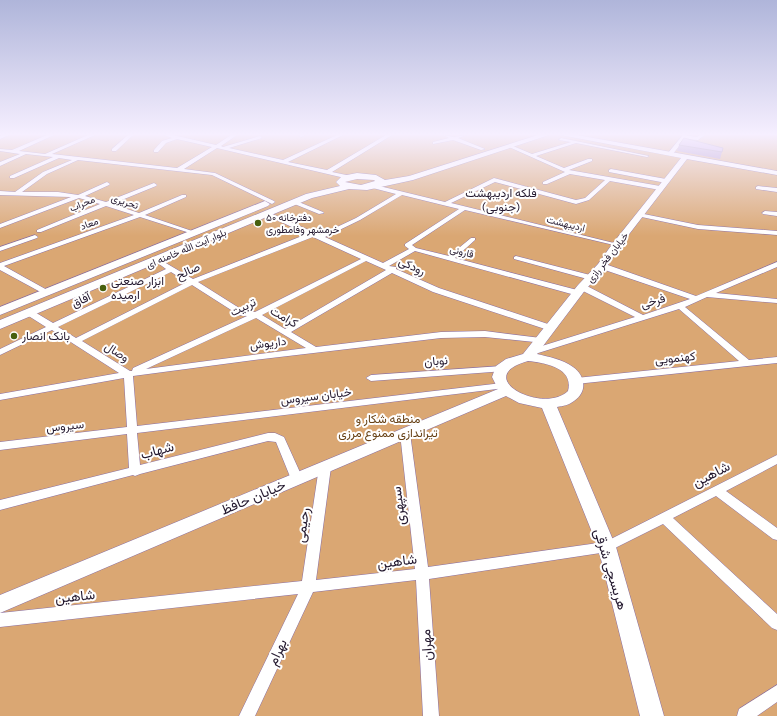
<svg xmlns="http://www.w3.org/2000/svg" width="777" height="716" font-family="Karla,Vazirmatn,sans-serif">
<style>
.green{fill:#daa773}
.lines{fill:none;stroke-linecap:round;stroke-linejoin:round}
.street-casing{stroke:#886ea4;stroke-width:1}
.secondary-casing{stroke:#886ea4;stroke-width:1}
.primary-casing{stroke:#886ea4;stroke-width:1}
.street{fill:#fff;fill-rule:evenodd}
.secondary{fill:#fff;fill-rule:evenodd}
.primary{fill:#fff;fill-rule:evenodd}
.wall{fill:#a185bf}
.building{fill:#bb9bde;stroke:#836c9b}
.poi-dot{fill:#47600e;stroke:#fff;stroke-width:1.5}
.labels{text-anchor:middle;stroke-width:4;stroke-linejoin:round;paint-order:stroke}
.far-street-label{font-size:10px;fill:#24192f;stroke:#fff}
.far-poi-label{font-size:10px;fill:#24192f;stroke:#fff;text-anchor:start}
.far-quarter-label{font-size:12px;fill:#24192f;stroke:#fff}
.street-label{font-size:12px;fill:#24192f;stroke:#fff}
.poi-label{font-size:12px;fill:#24192f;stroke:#fff;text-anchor:start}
.park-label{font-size:12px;fill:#674115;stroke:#fff}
.near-street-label{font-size:14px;fill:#24192f;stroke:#fff}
</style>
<rect width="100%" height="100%" fill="#ebdbff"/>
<rect class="green" x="0" y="135" width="777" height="581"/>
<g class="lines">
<defs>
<g id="street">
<polygon points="2,135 9,135 0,139 0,136"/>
<polygon points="47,135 54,135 19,151 45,154 88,135 95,135 52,154 177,168 212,147 177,139 166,143 158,152 154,152 154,150 162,141 172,138 164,135 173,135 216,145 231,135 237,135 221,146 223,147 260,136 262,138 229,148 283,160 337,135 343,135 288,162 327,170 386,135 392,135 332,172 351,176 351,178 349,179 217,148 184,169 215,173 274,201 275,202 272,204 212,175 78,160 47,174 22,192 58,192 78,195 107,182 110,184 109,185 85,196 106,202 154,183 157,185 156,186 112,204 139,213 182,195 186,195 186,197 145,215 198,233 193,234 140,217 4,266 49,291 50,293 46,295 0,270 0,263 134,215 106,206 41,232 37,232 37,230 100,204 79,198 0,228 0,224 71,197 0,195 0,191 15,192 43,172 72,160 59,158 14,178 10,178 10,176 53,157 26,154 0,166 0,162 20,154 0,151 0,149 12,150"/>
<polygon points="128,135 133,135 116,151 112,151 112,149"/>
<polygon points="299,135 305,135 301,137"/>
<polygon points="443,135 454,137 467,135 458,138 485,149 481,150 453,140 433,144 433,142 449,138"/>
<polygon points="683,135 697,137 700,135 705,135 698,140 685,139 672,155 668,155 668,153"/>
<path d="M561,138L649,156L647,157L576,143L536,156L564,168L588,159H592V161L569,170L660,186L663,188L660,190L610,181L589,200L576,204L495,182L451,203L618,244V246L465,210L412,245L416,248L449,256L471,238H475V240L455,258L581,291L582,293L581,295H575L415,251L389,266L396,267V269L439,288L554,326L555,328L554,330H548L433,292L392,273L291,332L316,347L441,332L485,331L541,338L545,341L544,343L485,337L441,338L254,360L133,376L137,426L502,383L505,384L507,386L505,388L137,433L140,465L268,433H275L284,437L303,479L301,482L297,483L293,482L291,479L276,442L268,441L140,474L135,476L133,475L0,510V500L129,468L127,434L0,450V442L127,427L124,378L0,400V394L119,373L52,330L0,355V349L46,327L27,315L26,313L27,311H33L53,323L166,269L155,261V259H159L193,279L307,234L266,215V213H270L320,235L356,218L396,194L369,187V185L371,184L445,202L494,178L576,200L585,198L605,180L570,174L547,184H543V182L565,172L509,147L513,146L532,154L571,142L559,140ZM402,195L459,209L405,244V246L409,249L383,263L325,237L360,220ZM313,237L361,259L255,312L244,311L198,282ZM366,261L386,270L285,329L262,315ZM171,272L187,282L76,338L58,327ZM192,285L239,315L247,316L133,368L132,371H130L82,341ZM256,318L306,348L146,369Z"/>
<polygon points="611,169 666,179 669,181 666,183 609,172 609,170"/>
<polygon points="758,186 777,188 777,192 756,189 756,187"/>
<polygon points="294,200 323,212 324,213 319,214 292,203 291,202"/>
<polygon points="765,211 777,212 777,216 763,214 762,213"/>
<polygon points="639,213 698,225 777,231 777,235 698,229 637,216 637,214"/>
<polygon points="35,235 38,237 37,238 0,251 0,247"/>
<polygon points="516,256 594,276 595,278 591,280 514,259 514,257"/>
<polygon points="777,262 777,267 716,293 777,299 777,303 707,297 685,307 749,360 777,357 777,363 576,384 573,383 571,381 573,379 576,378 739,361 679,309 535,354 532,355 528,352 529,350 635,317 579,289 579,285 585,285 643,315 690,299 599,268 599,264 605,264 696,296"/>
<polygon points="502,366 507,369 505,371 371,381 366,378 371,375"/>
<polygon points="405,429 409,430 410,433 428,567 605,542 777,455 777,464 726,491 777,528 777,540 773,539 716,496 673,518 777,614 777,630 772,628 663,524 607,552 429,579 439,716 423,716 416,580 313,592 255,716 239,716 298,594 0,627 0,613 302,581 319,467 321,464 325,463 329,464 331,467 316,580 415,569 400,433 401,430"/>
<polygon points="777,685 777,702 757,716 737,716 739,709"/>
</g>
<path id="secondary" d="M561,135H577L777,171V175L687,159L620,246L606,268L586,289L537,354C549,357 562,359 573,367C585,375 588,392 574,401C569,405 563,406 557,407L616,547L664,716H640L598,547L542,408L519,403L506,396L0,613V595L498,389L492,377L496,366L506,359L523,354L578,285L598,264L613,243L681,158ZM528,361C546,363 574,368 568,391C543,415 470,377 528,361Z"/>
<g id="primary">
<path d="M538,135H549L413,180L367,190L349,189L312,198L0,329V320L306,194L340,186L336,182L342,176L357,173L376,175L385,180L409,176ZM357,179L374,180L375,181L361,185L345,182Z"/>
<polygon points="265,201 270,204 268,206 0,315 0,307"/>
</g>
</defs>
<use href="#street" class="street-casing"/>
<use href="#secondary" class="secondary-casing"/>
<use href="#primary" class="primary-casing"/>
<use href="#street" class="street"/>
<use href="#secondary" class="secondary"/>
<use href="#primary" class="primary"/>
</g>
<polygon class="wall" points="679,145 722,152 720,159 677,151"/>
<polygon class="building" points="684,138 723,148 722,152 679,145"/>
<linearGradient id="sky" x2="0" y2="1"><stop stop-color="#afb5da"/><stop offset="0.57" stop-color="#f6efff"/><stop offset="1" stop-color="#f6efff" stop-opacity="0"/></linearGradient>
<rect width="777" height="236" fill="url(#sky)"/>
<g class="poi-dot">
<circle cx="258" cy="223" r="4"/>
<circle cx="103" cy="288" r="4"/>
<circle cx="14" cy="336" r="4"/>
</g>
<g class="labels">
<g class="far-street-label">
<text transform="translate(125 201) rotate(18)" y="4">تحریری</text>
<text transform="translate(82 203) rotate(-22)" y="4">محراب</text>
<text transform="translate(89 223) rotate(-20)" y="4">معاد</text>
<text transform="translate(566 223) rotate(14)" y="4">اردیبهشت</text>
<text transform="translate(186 248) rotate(-23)" y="4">بلوار آیت الله خامنه ای</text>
<text transform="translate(462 251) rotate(15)" y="4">قارونی</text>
<text transform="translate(607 257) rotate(-52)" y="4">خیابان فخر رازی</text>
</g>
<g class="far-poi-label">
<text x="266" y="221">دفترخانه ۵۰<tspan x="266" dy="12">خرمشهر وفامطوری</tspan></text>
</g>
<g class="far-quarter-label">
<text x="501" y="197">فلکه اردیبهشت<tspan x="501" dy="14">(جنوبی)</tspan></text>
</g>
<g class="street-label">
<text transform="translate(412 266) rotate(25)" y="4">رودکی</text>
<text transform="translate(188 271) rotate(-24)" y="4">صالح</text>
<text transform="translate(81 300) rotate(-26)" y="4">آفاق</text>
<text transform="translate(653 301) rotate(-16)" y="4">فرخی</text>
<text transform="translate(243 307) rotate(-26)" y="4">تربیت</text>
<text transform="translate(284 317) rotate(30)" y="4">کرامت</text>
<text transform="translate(268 343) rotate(-7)" y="4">داریوش</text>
<text transform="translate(117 352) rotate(33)" y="4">وصال</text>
<text transform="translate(675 358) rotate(-6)" y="4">کهنمویی</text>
<text transform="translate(436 361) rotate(-5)" y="4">نوبان</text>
<text transform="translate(316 396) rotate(-7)" y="4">خیابان سیروس</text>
<text transform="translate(65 426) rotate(-6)" y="4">سیروس</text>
</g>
<g class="poi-label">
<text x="111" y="285">ابزار صنعتی<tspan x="111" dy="14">ارمیده</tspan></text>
<text x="22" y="340">بانک انصار</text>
</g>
<g class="park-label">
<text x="388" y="423">منطقه شکار و<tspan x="388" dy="14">تیراندازی ممنوع مرزی</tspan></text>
</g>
<g class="near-street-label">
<text transform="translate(157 450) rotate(-15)" y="5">شهاب</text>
<text transform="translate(711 474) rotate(-27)" y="5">شاهین</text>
<text transform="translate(253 497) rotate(-23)" y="5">خیابان حافظ</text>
<text transform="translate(398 506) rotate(-97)" y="5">سپهری</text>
<text transform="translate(302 525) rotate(-82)" y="5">رحیمی</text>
<text transform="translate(397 561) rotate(-7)" y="5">شاهین</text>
<text transform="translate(611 569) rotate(73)" y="5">هریسچی شرقی</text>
<text transform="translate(75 596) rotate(-6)" y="5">شاهین</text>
<text transform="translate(426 645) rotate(-94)" y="5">مهران</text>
<text transform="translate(277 652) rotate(-65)" y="5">بهرام</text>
</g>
</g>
</svg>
